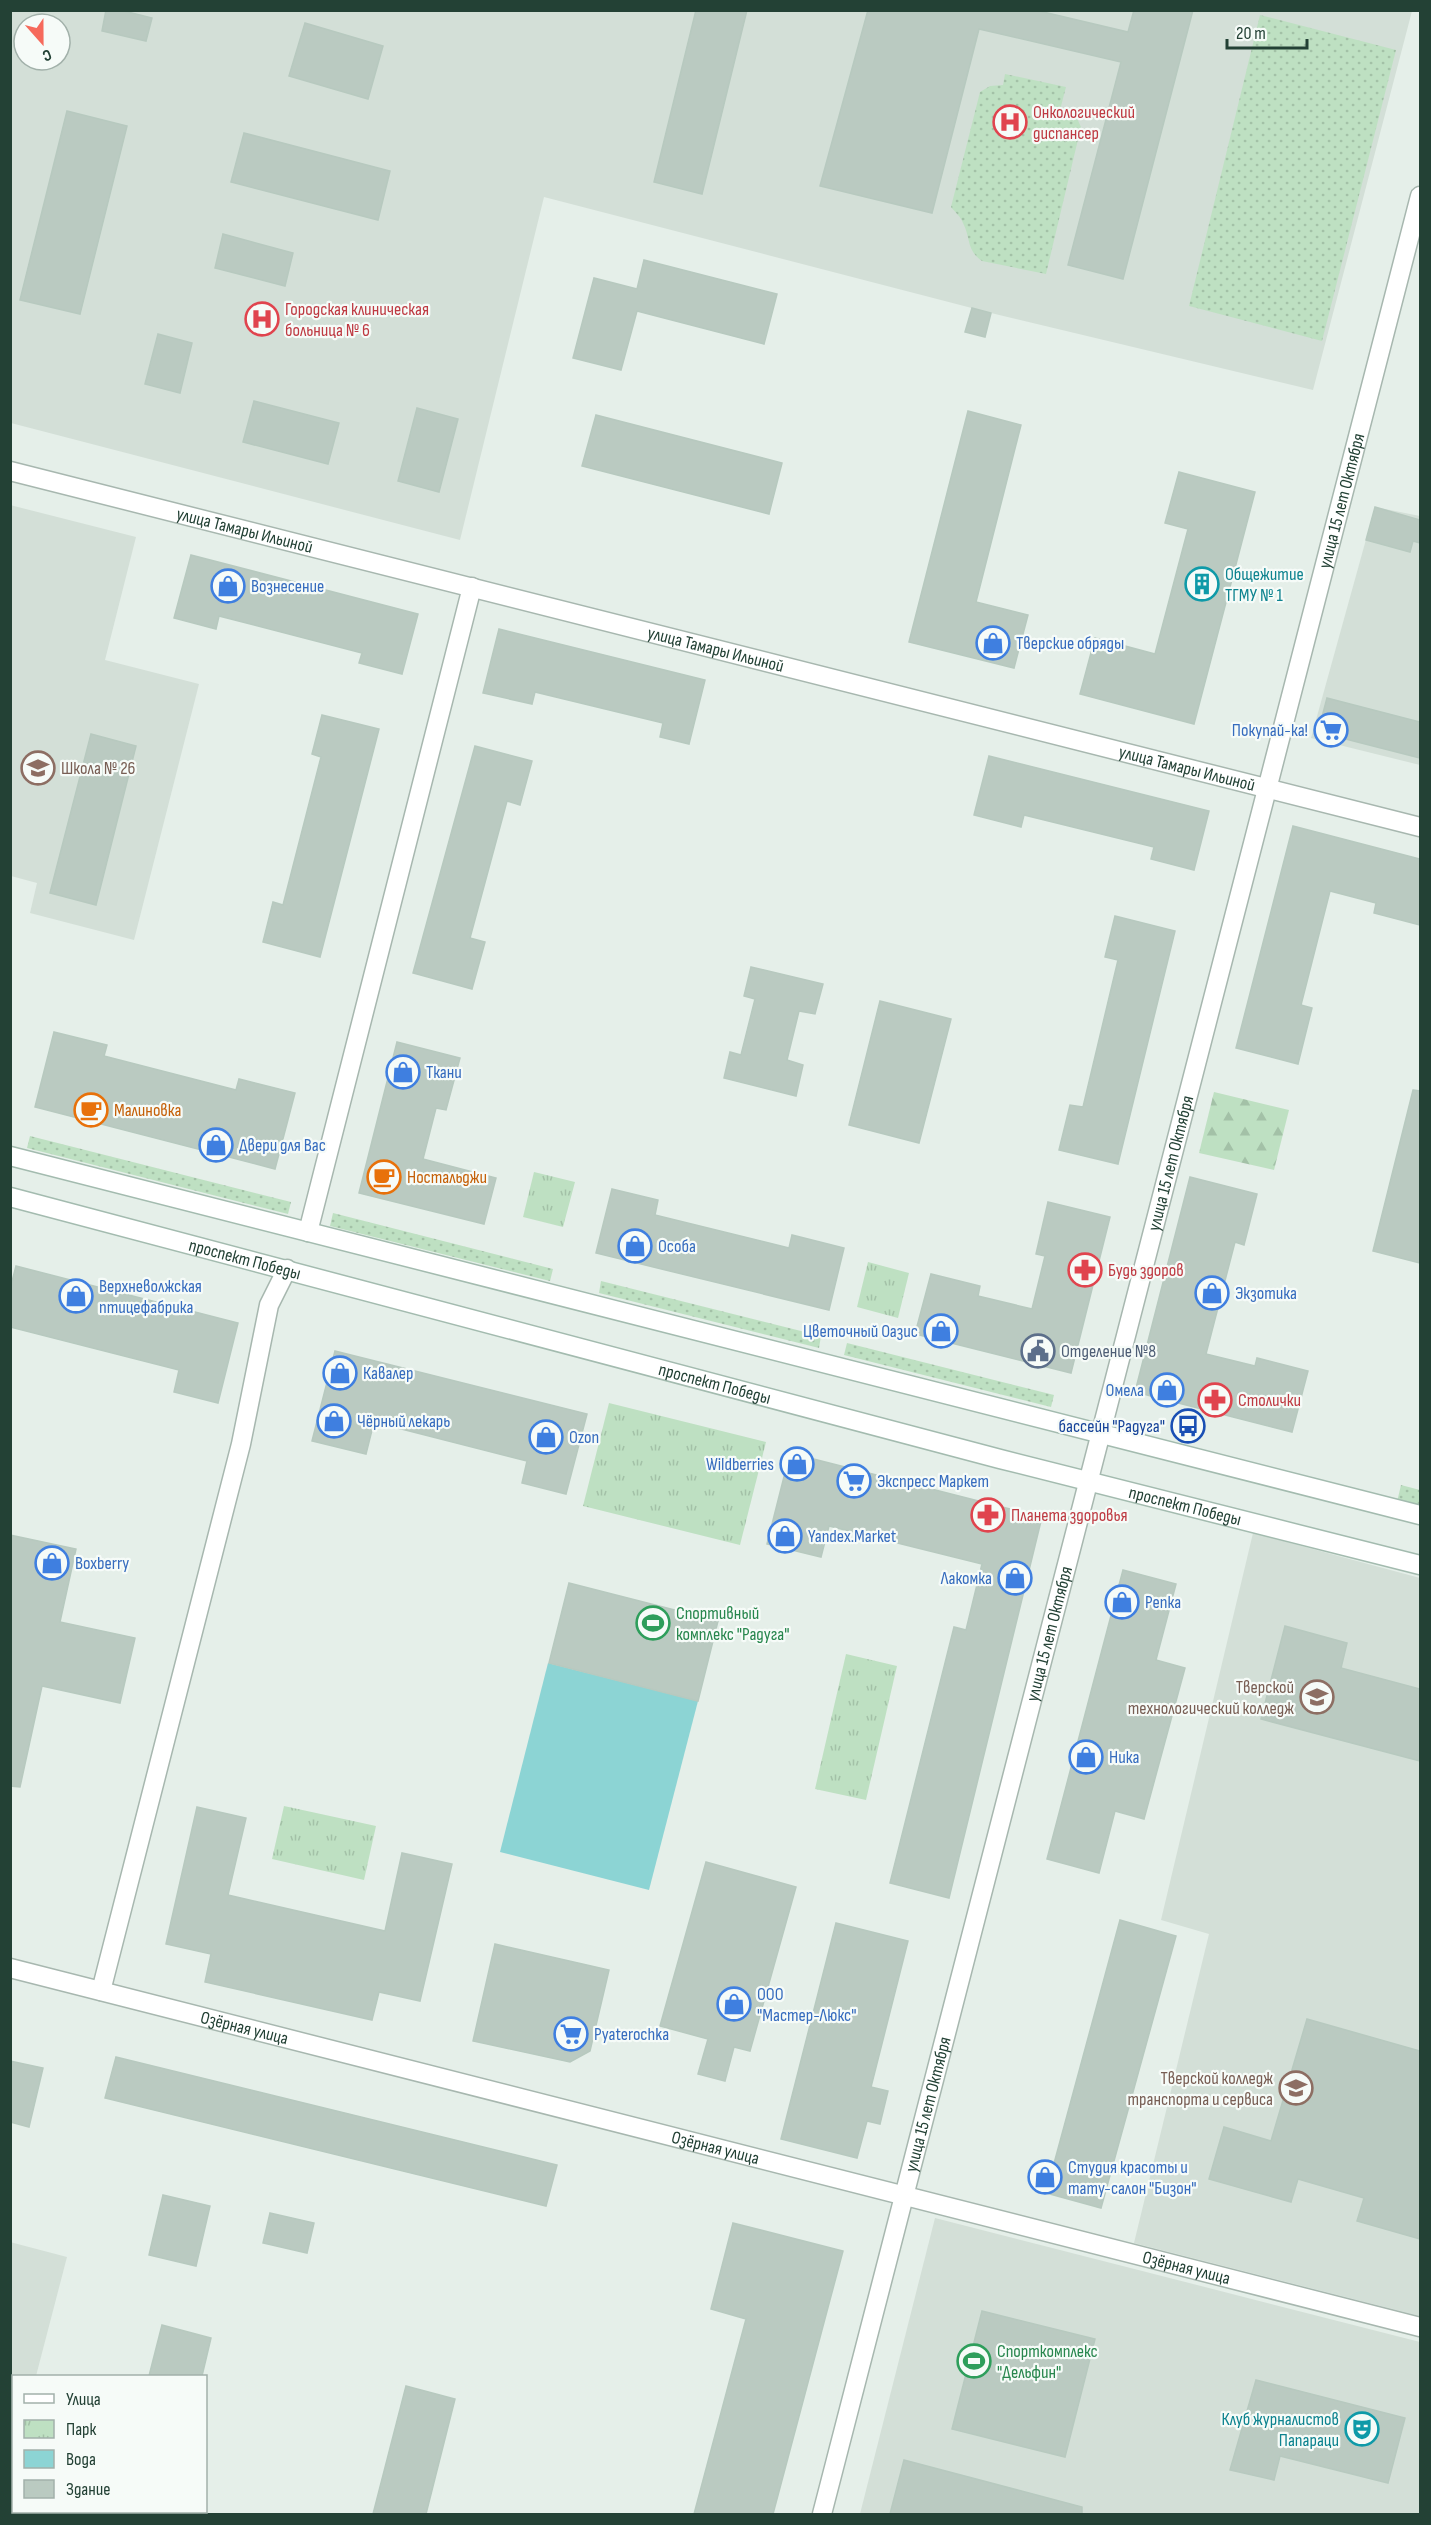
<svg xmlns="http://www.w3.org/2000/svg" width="1431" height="2525" font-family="'Sofia Sans Condensed',sans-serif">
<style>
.built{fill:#d3dfd7;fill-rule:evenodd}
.grass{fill:url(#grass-dots)}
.forest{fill:url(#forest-firs)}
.park{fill:url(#park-tufts)}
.water{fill:#8cd4d4}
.building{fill:#bacac1;stroke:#b7c9bf;stroke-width:1.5}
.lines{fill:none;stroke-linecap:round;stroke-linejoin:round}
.minor-casing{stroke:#a7b7af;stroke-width:21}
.tertiary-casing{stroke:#a7b7af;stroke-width:21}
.secondary-casing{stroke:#a3bbaf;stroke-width:21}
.minor{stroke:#fff;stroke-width:18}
.tertiary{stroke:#fff;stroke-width:18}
.secondary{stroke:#fff;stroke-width:18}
.labels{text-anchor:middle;stroke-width:4.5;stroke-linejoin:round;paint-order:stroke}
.health-label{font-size:18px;fill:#be3a42;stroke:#f6fbf8;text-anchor:start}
.street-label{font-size:18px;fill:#234135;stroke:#f6fbf8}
.culture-label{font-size:18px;fill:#0d838f;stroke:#f6fbf8;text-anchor:start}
.shop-label{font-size:18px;fill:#366cbe;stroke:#f6fbf8;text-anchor:start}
.education-label{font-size:18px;fill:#785e54;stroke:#f6fbf8;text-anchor:end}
.food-label{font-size:18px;fill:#c56008;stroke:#f6fbf8;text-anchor:start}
.service-label{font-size:18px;fill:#4e5e75;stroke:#f6fbf8;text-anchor:start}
.transit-label{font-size:18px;fill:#164399;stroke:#f6fbf8;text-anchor:end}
.leisure-label{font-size:18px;fill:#27864d;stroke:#f6fbf8;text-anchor:start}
</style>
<defs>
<pattern id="grass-dots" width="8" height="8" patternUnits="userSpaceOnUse" patternTransform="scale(1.5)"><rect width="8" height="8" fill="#bee0c2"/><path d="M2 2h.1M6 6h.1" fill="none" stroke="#a3c1a7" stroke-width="1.8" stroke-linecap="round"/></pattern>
<pattern id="forest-firs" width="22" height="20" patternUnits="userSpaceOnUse" patternTransform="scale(1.5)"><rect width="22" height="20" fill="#bee0c2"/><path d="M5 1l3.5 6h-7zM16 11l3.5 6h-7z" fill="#a3c1a7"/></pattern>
<pattern id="park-tufts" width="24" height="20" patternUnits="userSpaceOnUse" patternTransform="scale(1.5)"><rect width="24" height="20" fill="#bee0c2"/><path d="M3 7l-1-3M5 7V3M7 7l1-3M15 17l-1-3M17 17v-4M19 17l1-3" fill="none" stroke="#a3c1a7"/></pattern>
</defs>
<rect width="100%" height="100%" fill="#e5efe9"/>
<g class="built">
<path d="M10,11H1412L1313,390L991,313L544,197L460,540L11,423ZM24,24H60V60H24Z"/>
<polygon points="10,505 136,537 105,660 199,684 134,940 30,913 37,883 11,876"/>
<polygon points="1375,507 1420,516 1420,765 1311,738"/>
<polygon points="1253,1533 1420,1578 1420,2316 1134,2243 1209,1934 1161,1920"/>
<polygon points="935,2218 1420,2342 1420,2514 860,2514"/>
<polygon points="10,2242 67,2257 36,2376 14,2376 13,2419 10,2418"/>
</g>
<g class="grass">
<polygon points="1260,15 1396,50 1322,341 1189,306"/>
<path d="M1005,74L1066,87L1060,110L1075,114L1081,127L1046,274L982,261C966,250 971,238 963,223C961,217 955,212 951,207L980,92L990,86L1003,85Z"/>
<polygon points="30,1136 291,1202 288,1214 27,1148"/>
<polygon points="333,1213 553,1269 550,1281 330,1226"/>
<polygon points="601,1281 821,1336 819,1348 599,1293"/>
<polygon points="847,1343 1054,1395 1051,1407 844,1355"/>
<polygon points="1401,1485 1420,1490 1420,1508 1397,1502"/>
</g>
<polygon class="forest" points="1214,1092 1289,1110 1274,1170 1199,1153"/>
<g class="park">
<polygon points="534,1172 575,1182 563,1227 523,1217"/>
<polygon points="868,1262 909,1273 898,1318 857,1307"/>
<polygon points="609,1403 766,1442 740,1545 583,1506"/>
<polygon points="846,1654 897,1666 866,1800 815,1789"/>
<polygon points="284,1806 376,1826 364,1880 272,1859"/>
</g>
<polygon class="water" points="548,1663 698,1701 649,1890 500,1852"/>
<g class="building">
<polygon points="106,10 120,10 152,18 146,41 102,31"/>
<polygon points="696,10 747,10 702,194 654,182"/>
<polygon points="868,10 1035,10 1128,32 1134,10 1193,10 1123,279 1068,265 1121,62 979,29 932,213 820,186"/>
<polygon points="305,23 383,46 368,99 289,76"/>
<polygon points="67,111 127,126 80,314 20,300"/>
<polygon points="244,133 390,171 378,220 231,182"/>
<polygon points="223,234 293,253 285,286 215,268"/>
<polygon points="644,260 777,294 764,344 637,311 621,370 573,358 594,278 637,289"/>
<polygon points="972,308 991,313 985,337 965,332"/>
<polygon points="158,334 192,343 180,393 145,384"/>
<polygon points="254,401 339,423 328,464 243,442"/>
<polygon points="417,408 458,419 439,492 398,481"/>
<polygon points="968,411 1021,425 976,602 1028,615 1014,668 909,642"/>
<polygon points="596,415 782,463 769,514 582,466"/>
<polygon points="1179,472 1255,492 1194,724 1080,694 1095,638 1155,654 1188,529 1165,523"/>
<polygon points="1375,507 1420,520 1420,543 1413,541 1410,552 1366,540"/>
<polygon points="191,555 418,614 402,674 359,663 362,653 219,616 216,629 174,618"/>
<polygon points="499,629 705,680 689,744 660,737 663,723 535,692 532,704 483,693"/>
<polygon points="1327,698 1420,722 1420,758 1318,732"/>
<polygon points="322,715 379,729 320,957 263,942 273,902 283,905 321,757 312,754"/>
<polygon points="91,734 136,746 96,905 50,893"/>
<polygon points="475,746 532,761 520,805 507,801 470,938 485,942 472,989 413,973"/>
<polygon points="989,756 1209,811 1194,870 1151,859 1154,847 1024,815 1021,827 974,815"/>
<polygon points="1293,826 1420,859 1420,925 1374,913 1376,903 1330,891 1301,1005 1312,1008 1298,1064 1236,1048"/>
<polygon points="1115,916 1175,931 1118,1164 1059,1150 1070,1105 1083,1107 1118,960 1105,957"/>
<polygon points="751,967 823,984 815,1014 799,1011 787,1060 803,1065 796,1096 724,1078 730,1052 741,1055 755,999 744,996"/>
<polygon points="880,1001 951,1019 919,1143 849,1125"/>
<polygon points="54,1032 107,1045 104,1056 236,1090 239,1079 295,1093 275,1169 35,1107"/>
<polygon points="397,1042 460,1058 446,1110 436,1108 423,1159 496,1178 484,1224 359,1193"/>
<polygon points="1413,1090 1420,1091 1420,1263 1373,1251"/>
<polygon points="1190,1177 1257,1194 1244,1245 1235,1242 1206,1354 1255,1366 1257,1358 1308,1371 1292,1432 1135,1392"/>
<polygon points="612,1189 658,1200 655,1215 789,1248 792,1235 844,1248 829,1310 596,1253"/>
<polygon points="1048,1202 1110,1217 1071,1373 915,1334 931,1274 980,1286 978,1296 1032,1309 1045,1256 1036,1254"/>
<polygon points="16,1266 238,1323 218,1403 174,1392 179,1370 10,1327 10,1289"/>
<polygon points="335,1351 587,1414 566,1494 522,1483 527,1461 374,1422 366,1454 312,1441"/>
<polygon points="790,1453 1042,1517 949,1898 890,1883 954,1627 966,1630 982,1564 829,1526 821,1557 767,1544"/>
<polygon points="10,1535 76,1549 60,1622 135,1638 120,1703 42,1686 20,1787 10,1786"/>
<polygon points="1123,1570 1176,1584 1156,1660 1185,1668 1144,1819 1115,1811 1099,1873 1047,1859"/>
<polygon points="569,1583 718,1621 698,1701 549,1663"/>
<polygon points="1285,1626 1347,1643 1341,1668 1420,1689 1420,1761 1261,1719"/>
<polygon points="197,1807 246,1818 228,1895 385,1931 402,1853 452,1864 420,2001 379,1992 372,2020 205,1982 211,1954 166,1944"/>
<polygon points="706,1862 796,1887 750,2051 734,2047 725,2081 698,2074 708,2039 660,2026"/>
<polygon points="1120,1920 1176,1936 1101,2208 1046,2193"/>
<polygon points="836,1923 908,1941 871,2087 888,2091 880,2124 867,2121 857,2158 781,2139"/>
<polygon points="495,1944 609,1970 590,2051 570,2062 473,2041"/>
<polygon points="1307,2019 1420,2051 1420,2239 1357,2221 1364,2198 1298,2179 1291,2202 1209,2179 1224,2127 1271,2141"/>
<polygon points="116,2057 557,2165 546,2206 105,2098"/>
<polygon points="10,2061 43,2068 29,2127 10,2122"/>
<polygon points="163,2195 210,2206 196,2266 149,2255"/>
<polygon points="270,2213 314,2223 307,2253 263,2243"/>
<polygon points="733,2223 843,2251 773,2514 694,2514 746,2319 711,2309"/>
<polygon points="982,2311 1095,2339 1065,2457 952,2429"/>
<polygon points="162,2325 211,2338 202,2376 149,2376"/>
<polygon points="1256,2380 1405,2418 1388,2483 1280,2456 1274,2480 1230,2470"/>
<polygon points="406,2386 455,2399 426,2514 373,2514"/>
<polygon points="904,2460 1082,2507 1082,2514 890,2514"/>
</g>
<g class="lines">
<defs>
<g id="minor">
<path id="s1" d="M10,471L1420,827"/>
<polyline points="308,1232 472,587"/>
<path id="s2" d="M10,1968L1420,2327"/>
<polyline points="101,1991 241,1444 269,1305 287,1269"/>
</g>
<g id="tertiary">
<path id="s3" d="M822,2514L1420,196"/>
</g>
<g id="secondary">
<polyline points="10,1156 1420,1515"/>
<path id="s4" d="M10,1197L1000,1459L1420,1565"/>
</g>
</defs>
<use href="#minor" class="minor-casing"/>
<use href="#tertiary" class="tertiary-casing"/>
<use href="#secondary" class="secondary-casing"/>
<use href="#minor" class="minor"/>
<use href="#tertiary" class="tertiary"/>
<use href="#secondary" class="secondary"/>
</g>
<defs>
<symbol id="hospital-ring" viewBox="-11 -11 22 22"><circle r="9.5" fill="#f6fbf8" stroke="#e0444e" stroke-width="1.5"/><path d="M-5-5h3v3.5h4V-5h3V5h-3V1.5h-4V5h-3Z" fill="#e0444e"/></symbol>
<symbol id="building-ring" viewBox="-11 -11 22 22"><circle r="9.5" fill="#f6fbf8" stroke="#0f9aa8" stroke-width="1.5"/><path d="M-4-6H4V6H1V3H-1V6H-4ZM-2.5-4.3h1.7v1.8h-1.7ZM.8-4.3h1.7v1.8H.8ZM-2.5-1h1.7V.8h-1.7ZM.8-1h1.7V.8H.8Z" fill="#0f9aa8"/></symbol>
<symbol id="shop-ring" viewBox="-11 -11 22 22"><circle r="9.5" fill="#f6fbf8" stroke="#3f7fe0" stroke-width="1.5"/><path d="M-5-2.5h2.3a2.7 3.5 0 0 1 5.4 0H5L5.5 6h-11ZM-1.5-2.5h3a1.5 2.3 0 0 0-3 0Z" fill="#3f7fe0"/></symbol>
<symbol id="supermarket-ring" viewBox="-11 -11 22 22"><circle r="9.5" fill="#f6fbf8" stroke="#3f7fe0" stroke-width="1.5"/><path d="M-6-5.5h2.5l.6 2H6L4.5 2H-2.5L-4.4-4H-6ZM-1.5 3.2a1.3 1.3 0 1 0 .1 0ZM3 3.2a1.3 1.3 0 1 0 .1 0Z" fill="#3f7fe0"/></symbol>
<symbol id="school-ring" viewBox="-11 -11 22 22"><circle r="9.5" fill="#f6fbf8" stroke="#8d6e63" stroke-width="1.5"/><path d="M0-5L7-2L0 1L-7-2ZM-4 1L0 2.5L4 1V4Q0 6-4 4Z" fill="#8d6e63"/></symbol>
<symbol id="cafe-ring" viewBox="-11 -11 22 22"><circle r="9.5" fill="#f6fbf8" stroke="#e8710a" stroke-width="1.5"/><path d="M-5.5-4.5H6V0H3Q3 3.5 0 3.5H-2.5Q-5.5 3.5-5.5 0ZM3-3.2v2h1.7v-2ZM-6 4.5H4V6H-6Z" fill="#e8710a"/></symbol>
<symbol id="pharmacy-ring" viewBox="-11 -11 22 22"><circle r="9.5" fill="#f6fbf8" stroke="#e0444e" stroke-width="1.5"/><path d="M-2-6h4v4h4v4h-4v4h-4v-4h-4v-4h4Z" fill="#e0444e"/></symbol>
<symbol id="civic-ring" viewBox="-11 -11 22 22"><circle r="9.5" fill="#f6fbf8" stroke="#5c6f8a" stroke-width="1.5"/><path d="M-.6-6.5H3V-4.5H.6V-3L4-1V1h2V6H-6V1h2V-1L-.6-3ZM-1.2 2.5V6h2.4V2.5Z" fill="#5c6f8a"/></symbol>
<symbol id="bus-ring" viewBox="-11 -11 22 22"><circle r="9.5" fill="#f6fbf8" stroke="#1a4fb4" stroke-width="1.5"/><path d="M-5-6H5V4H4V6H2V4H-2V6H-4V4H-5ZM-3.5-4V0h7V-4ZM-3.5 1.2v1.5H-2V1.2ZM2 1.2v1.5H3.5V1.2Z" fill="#1a4fb4"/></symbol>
<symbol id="stadium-ring" viewBox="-11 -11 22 22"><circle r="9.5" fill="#f6fbf8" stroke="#2e9e5b" stroke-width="1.5"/><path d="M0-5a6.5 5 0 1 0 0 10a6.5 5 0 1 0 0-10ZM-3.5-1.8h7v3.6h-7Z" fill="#2e9e5b"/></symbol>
<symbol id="university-ring" viewBox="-11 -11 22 22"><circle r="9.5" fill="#f6fbf8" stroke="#8d6e63" stroke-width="1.5"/><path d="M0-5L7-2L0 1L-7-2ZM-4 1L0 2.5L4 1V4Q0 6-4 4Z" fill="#8d6e63"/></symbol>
<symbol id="theatre-ring" viewBox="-11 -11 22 22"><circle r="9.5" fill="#f6fbf8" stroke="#0f9aa8" stroke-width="1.5"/><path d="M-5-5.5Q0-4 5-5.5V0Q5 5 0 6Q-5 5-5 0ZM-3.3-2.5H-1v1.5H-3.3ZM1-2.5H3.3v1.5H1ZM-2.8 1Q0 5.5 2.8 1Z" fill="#0f9aa8"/></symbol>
</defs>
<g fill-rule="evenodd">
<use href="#hospital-ring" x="991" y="103" width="38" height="38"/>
<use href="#hospital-ring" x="243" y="300" width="38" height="38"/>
<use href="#building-ring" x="1183" y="565" width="38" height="38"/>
<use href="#shop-ring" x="209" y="567" width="38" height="38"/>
<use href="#shop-ring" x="974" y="624" width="38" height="38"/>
<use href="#supermarket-ring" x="1312" y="711" width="38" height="38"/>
<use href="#school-ring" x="19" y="749" width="38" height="38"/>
<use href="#shop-ring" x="384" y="1053" width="38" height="38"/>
<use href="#cafe-ring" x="72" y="1091" width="38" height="38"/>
<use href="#shop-ring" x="197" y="1126" width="38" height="38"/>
<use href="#cafe-ring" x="365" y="1158" width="38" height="38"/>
<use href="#shop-ring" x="616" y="1227" width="38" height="38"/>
<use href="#pharmacy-ring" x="1066" y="1251" width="38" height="38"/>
<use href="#shop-ring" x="1193" y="1274" width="38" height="38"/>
<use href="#shop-ring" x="57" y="1277" width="38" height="38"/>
<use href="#shop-ring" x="922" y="1312" width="38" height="38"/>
<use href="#civic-ring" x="1019" y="1332" width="38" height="38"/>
<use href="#shop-ring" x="321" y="1354" width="38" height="38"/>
<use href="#shop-ring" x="1148" y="1371" width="38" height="38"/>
<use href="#pharmacy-ring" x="1196" y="1381" width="38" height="38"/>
<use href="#shop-ring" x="315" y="1402" width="38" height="38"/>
<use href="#bus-ring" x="1169" y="1407" width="38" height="38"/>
<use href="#shop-ring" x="527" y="1418" width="38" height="38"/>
<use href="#shop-ring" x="778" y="1445" width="38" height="38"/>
<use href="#supermarket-ring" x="835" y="1462" width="38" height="38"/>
<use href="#pharmacy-ring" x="969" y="1496" width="38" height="38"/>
<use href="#shop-ring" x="766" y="1517" width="38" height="38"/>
<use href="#shop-ring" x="33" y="1544" width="38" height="38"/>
<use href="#shop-ring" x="996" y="1559" width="38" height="38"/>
<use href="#shop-ring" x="1103" y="1583" width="38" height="38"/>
<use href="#stadium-ring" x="634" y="1604" width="38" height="38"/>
<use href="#university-ring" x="1298" y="1678" width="38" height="38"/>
<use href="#shop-ring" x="1067" y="1738" width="38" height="38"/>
<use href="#shop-ring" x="715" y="1985" width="38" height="38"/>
<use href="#supermarket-ring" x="552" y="2015" width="38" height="38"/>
<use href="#university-ring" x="1277" y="2069" width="38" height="38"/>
<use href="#shop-ring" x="1026" y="2158" width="38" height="38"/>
<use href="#stadium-ring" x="955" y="2342" width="38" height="38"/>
<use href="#theatre-ring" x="1343" y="2410" width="38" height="38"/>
</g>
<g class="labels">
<g class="health-label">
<text x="1033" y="118">Онкологический<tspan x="1033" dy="21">диспансер</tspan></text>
<text x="285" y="315">Городская клиническая<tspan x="285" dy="21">больница № 6</tspan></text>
<text x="1108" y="1276">Будь здоров</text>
<text x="1238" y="1406">Столички</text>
<text x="1011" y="1521">Планета здоровья</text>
</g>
<g class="street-label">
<text dy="6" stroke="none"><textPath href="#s3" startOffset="2079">улица 15 лет Октября</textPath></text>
<text dy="6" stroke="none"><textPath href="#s1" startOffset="242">улица Тамары Ильиной</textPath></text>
<text dy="6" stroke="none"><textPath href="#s1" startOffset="728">улица Тамары Ильиной</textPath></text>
<text dy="6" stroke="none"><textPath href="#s1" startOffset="1214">улица Тамары Ильиной</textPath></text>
<text dy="6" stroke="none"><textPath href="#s3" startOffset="1395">улица 15 лет Октября</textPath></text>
<text dy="6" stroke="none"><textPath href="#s4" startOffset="243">проспект Победы</textPath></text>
<text dy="6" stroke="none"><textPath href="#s4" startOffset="729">проспект Победы</textPath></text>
<text dy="6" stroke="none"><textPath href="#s4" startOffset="1215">проспект Победы</textPath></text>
<text dy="6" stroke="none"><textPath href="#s3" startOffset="909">улица 15 лет Октября</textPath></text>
<text dy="6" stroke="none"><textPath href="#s2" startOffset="242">Озёрная улица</textPath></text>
<text dy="6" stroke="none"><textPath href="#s3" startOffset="423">улица 15 лет Октября</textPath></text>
<text dy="6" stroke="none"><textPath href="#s2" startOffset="728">Озёрная улица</textPath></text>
<text dy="6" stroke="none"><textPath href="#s2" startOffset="1214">Озёрная улица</textPath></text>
</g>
<g class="culture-label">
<text x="1225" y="580">Общежитие<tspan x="1225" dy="21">ТГМУ № 1</tspan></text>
<text x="1339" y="2425" text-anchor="end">Клуб журналистов<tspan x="1339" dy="21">Папараци</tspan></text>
</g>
<g class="shop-label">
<text x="251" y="592">Вознесение</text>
<text x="1016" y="649">Тверские обряды</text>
<text x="1308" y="736" text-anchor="end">Покупай-ка!</text>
<text x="426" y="1078">Ткани</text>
<text x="239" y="1151">Двери для Вас</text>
<text x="658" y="1252">Особа</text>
<text x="99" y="1292">Верхневолжская<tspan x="99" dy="21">птицефабрика</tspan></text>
<text x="1235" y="1299">Экзотика</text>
<text x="918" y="1337" text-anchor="end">Цветочный Оазис</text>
<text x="363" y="1379">Кавалер</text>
<text x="1144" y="1396" text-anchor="end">Омела</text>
<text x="357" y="1427">Чёрный лекарь</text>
<text x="569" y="1443">Ozon</text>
<text x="774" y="1470" text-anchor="end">Wildberries</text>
<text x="877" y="1487">Экспресс Маркет</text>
<text x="808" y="1542">Yandex.Market</text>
<text x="75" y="1569">Boxberry</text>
<text x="992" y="1584" text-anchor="end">Лакомка</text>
<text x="1145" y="1608">Репка</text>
<text x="1109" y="1763">Ника</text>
<text x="757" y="2000">ООО<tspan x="757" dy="21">"Мастер-Люкс"</tspan></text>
<text x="594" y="2040">Pyaterochka</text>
<text x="1068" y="2173">Студия красоты и<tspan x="1068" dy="21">тату-салон "Бизон"</tspan></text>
</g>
<g class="education-label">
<text x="61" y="774" text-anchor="start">Школа № 26</text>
<text x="1294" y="1693">Тверской<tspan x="1294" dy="21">технологический колледж</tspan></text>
<text x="1273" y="2084">Тверской колледж<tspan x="1273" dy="21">транспорта и сервиса</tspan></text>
</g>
<g class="food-label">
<text x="114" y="1116">Малиновка</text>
<text x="407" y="1183">Ностальджи</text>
</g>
<g class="service-label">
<text x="1061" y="1357">Отделение №8</text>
</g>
<g class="transit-label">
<text x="1165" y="1432">бассейн "Радуга"</text>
</g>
<g class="leisure-label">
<text x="676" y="1619">Спортивный<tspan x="676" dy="21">комплекс "Радуга"</tspan></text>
<text x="997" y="2357">Спорткомплекс<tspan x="997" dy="21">"Дельфин"</tspan></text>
</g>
</g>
<rect width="1431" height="2525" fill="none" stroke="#234135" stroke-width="24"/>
<rect x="12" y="2375" width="195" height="138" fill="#f6fbf8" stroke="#a2b1aa" stroke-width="1.5"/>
<rect x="24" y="2394" width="30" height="9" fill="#ffffff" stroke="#a2b1aa" stroke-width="1.5"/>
<text x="66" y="2405" font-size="18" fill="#234135">Улица</text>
<rect x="24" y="2420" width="30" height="18" fill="url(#park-tufts)" stroke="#a2b1aa" stroke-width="1.5"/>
<text x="66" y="2435" font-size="18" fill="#234135">Парк</text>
<rect x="24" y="2450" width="30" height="18" fill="#8cd4d4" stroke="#a2b1aa" stroke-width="1.5"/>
<text x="66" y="2465" font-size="18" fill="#234135">Вода</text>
<rect x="24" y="2480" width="30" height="18" fill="#bacac1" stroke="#a2b1aa" stroke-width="1.5"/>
<text x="66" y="2495" font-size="18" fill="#234135">Здание</text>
<g transform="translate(42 42) rotate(159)"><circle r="28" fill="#f6fbf8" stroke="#a2b1aa" stroke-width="1.5"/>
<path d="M0-4.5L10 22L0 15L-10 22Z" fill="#f66a5c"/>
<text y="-9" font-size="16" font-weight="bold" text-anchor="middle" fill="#234135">С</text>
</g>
<path d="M1227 39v9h80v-9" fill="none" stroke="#234135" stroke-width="3"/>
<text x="1236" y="39" font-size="18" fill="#234135" stroke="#f6fbf8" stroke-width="4.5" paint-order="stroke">20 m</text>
</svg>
